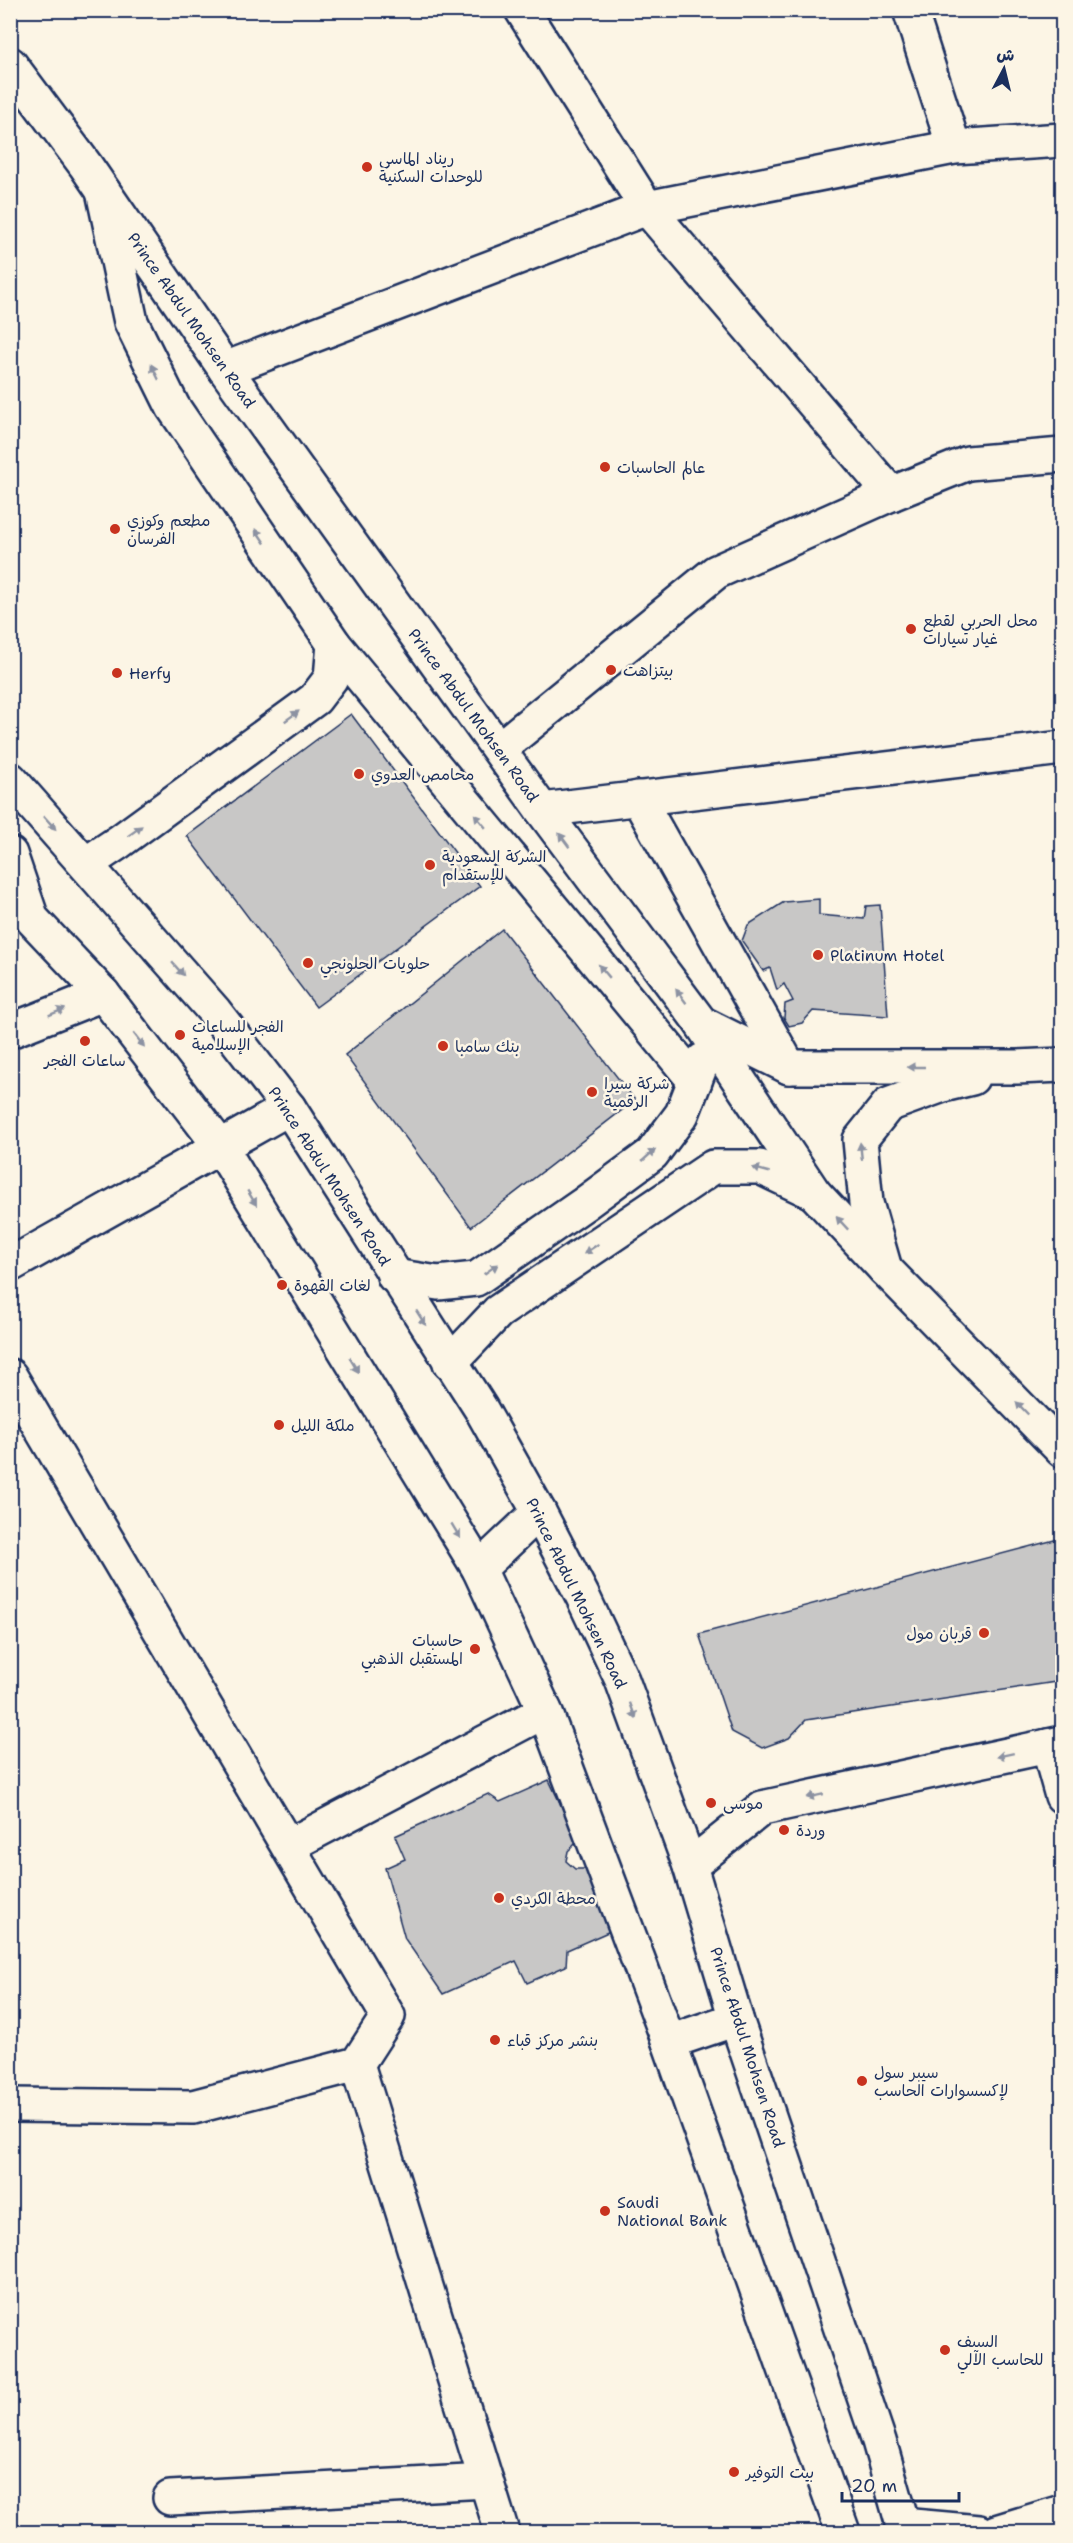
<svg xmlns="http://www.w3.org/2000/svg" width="1073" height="2543" font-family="'Shantell Sans','Playpen Sans Arabic',sans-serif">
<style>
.building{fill:#c8c7c6;stroke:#1b2f5e;stroke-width:1.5}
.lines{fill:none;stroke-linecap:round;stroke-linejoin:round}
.minor-casing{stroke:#1b2f5e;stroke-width:38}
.secondary-casing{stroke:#1b2f5e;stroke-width:38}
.minor{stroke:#fcf5e5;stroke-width:33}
.secondary{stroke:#fcf5e5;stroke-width:33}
.oneway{fill:#8c92a2}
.poi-dot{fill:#c8321e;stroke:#fcf5e5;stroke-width:2}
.labels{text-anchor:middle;stroke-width:5;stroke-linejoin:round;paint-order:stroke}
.poi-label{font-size:16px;fill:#1b2f5e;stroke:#fcf5e5;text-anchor:start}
.street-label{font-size:16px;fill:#1b2f5e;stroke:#fcf5e5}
</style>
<rect width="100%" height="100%" fill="#fcf5e5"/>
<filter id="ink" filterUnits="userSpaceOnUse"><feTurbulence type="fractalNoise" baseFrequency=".0167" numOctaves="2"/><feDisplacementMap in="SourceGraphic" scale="12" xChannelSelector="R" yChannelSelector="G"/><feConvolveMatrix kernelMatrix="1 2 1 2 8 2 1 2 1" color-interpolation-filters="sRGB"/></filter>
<g filter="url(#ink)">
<g class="building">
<polygon points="351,714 480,886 316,1007 187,836"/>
<polygon points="819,899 819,915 864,919 866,906 880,905 888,1016 813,1011 802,1023 789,1026 784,1018 785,1004 793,1001 784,984 777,990 770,968 763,971 742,941 748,925 784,902"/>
<polygon points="502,929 635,1100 471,1227 345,1055"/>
<polygon points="1062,1538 1062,1681 806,1720 789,1738 762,1748 732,1732 699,1634"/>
<polygon points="549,1780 578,1841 568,1851 566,1861 575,1869 590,1869 617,1928 567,1950 566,1966 527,1983 516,1961 443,1994 405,1939 385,1868 405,1859 395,1836 488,1794 500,1802"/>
</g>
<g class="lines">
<defs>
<g id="minor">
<polyline points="522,10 647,208 891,494"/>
<polyline points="910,10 954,147"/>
<polyline points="225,369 647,208 954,147 1062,140"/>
<polyline points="334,644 695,1081"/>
<polyline points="499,749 716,572 891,494 968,463 1062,455"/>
<polyline points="638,798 789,1067"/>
<polyline points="542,810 1062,748"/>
<polyline points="10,854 32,919 103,994 220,1146 479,1569 545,1711 669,2042 843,2532"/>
<polyline points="86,864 119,842 315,699 331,678 334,644 173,407 131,322 103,191"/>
<polyline points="701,1023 789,1067 1017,1067 1062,1065"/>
<polyline points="10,1031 103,994"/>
<polyline points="10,1265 289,1108"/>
<polyline points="885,1269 866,1203 860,1140 888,1105 943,1085 972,1078"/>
<polyline points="394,1276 438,1283 476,1279 584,1204 652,1154 682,1114 703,1060"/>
<polyline points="450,1363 498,1312 713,1167 760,1167 814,1193"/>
<polyline points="10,1376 388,2016 357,2064 193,2107 10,2105"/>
<polyline points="1048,1746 1062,1796"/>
<polyline points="288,1846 545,1711"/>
<polyline points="690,1866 762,1808 1062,1743"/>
<polyline points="357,2064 502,2532"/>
<polyline points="170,2498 486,2481"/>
<polyline points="902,2525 979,2532"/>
<polyline points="996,2532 1062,2512"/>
</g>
<g id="secondary">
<polyline points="10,64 86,166 225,369 542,810 701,1023 814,1193 885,1269 1062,1450"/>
<polyline points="10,779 215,1012 289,1108 481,1409 539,1512 583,1597 622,1680 690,1866 736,2019 879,2441 905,2532"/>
<polyline points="479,1569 539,1512"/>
<polyline points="669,2042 736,2019"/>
</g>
</defs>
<use href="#minor" class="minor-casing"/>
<use href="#secondary" class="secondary-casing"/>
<use href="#minor" class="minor"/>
<use href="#secondary" class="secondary"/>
</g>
<defs><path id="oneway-solid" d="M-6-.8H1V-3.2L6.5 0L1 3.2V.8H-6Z" transform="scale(1.5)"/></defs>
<g class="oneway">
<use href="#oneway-solid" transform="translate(155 372) rotate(-116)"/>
<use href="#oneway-solid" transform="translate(260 536) rotate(-124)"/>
<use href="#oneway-solid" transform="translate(292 716) rotate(-36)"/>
<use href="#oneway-solid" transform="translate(480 821) rotate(-130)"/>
<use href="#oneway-solid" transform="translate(50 823) rotate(48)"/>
<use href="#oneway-solid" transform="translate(135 831) rotate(-36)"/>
<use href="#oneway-solid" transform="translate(564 840) rotate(-127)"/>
<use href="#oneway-solid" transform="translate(178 969) rotate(49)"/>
<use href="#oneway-solid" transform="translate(604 971) rotate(-130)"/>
<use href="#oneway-solid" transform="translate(681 996) rotate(-127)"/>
<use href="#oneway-solid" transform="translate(57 1012) rotate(-22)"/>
<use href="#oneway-solid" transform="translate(139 1040) rotate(52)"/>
<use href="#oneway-solid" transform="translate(916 1067) rotate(-180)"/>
<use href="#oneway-solid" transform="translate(861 1151) rotate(-96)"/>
<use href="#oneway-solid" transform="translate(649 1155) rotate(-42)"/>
<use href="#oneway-solid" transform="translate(761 1170) rotate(-165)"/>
<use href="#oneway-solid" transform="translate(252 1198) rotate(59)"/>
<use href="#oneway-solid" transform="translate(842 1223) rotate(-133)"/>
<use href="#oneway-solid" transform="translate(591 1249) rotate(146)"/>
<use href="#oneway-solid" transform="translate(491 1269) rotate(-35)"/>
<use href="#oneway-solid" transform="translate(421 1318) rotate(57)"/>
<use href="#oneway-solid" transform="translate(354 1365) rotate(59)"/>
<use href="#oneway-solid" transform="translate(1022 1408) rotate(-134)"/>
<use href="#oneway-solid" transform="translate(456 1531) rotate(59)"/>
<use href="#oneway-solid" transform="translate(633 1711) rotate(70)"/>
<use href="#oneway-solid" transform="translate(1005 1755) rotate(168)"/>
<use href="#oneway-solid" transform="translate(815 1796) rotate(168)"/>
</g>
</g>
<g class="poi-dot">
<circle cx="367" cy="167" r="6"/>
<circle cx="605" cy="467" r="6"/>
<circle cx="115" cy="529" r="6"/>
<circle cx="911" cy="629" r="6"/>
<circle cx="611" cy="670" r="6"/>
<circle cx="117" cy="673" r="6"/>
<circle cx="359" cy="774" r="6"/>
<circle cx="430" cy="865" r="6"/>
<circle cx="818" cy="955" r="6"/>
<circle cx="308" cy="963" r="6"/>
<circle cx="180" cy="1035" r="6"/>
<circle cx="85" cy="1041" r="6"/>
<circle cx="443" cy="1046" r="6"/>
<circle cx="592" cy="1092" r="6"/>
<circle cx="282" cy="1285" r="6"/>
<circle cx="279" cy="1425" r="6"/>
<circle cx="984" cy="1633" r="6"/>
<circle cx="475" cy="1649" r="6"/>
<circle cx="711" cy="1803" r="6"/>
<circle cx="784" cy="1830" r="6"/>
<circle cx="499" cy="1898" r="6"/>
<circle cx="495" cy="2040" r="6"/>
<circle cx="862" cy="2081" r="6"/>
<circle cx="605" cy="2211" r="6"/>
<circle cx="945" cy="2350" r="6"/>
<circle cx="734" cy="2472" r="6"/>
</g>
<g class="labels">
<g class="poi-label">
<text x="379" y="164">ريناد الماسي<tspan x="379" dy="18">للوحدات السكنية</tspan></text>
<text x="617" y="473">عالم الحاسبات</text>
<text x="127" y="526">مطعم وكوزي<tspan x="127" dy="18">الفرسان</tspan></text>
<text x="923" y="626">محل الحربي لقطع<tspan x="923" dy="18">غيار سيارات</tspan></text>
<text x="623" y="676">بيتزاهت</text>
<text x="129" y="679">Herfy</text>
<text x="371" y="780">محامص العدوي</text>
<text x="442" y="862">الشركة السعودية<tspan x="442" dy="18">للإستقدام</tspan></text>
<text x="830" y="961">Platinum Hotel</text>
<text x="320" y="969">حلويات الحلونجي</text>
<text x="192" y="1032">الفجر للساعات<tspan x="192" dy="18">الإسلامية</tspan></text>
<text x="455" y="1052">بنك سامبا</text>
<text x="85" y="1066" text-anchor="middle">ساعات الفجر</text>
<text x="604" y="1089">شركة سيرا<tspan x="604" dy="18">الرقمية</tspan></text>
<text x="294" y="1291">لغات القهوة</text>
<text x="291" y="1431">ملكة الليل</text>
<text x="972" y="1639" text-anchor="end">قربان مول</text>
<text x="463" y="1646" text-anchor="end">حاسبات<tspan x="463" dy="18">المستقبل الذهبي</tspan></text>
<text x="723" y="1809">موسى</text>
<text x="796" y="1836">وردة</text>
<text x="511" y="1904">محطة الكردي</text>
<text x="507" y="2046">بنشر مركز قباء</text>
<text x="874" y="2078">سيبر سول<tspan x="874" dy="18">لإكسسوارات الحاسب</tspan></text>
<text x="617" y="2208">Saudi<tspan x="617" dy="18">National Bank</tspan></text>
<text x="957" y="2347">السيف<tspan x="957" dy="18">للحاسب الآلي</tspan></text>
<text x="746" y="2478">بيت التوفير</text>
</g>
<g class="street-label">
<text transform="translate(192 320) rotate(55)" y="6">Prince Abdul Mohsen Road</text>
<text transform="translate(474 715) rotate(54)" y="6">Prince Abdul Mohsen Road</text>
<text transform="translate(330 1176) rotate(57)" y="6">Prince Abdul Mohsen Road</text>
<text transform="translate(577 1593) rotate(64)" y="6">Prince Abdul Mohsen Road</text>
<text transform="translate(748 2047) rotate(72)" y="6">Prince Abdul Mohsen Road</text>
</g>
</g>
<rect width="1073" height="2543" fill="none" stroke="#fcf5e5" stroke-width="36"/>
<rect x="18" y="18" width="1037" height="2507" fill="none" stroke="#1b2f5e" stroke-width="2" filter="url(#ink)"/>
<g transform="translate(1004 69) rotate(7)" stroke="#fcf5e5" stroke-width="4.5" paint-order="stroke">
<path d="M0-4.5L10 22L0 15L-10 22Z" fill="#1b2f5e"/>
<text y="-9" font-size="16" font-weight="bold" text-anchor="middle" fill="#1b2f5e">ش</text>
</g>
<path d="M842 2492v9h117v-9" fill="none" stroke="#1b2f5e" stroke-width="3"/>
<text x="851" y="2492" font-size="18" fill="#1b2f5e" stroke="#fcf5e5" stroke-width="4.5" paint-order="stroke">20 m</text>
</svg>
